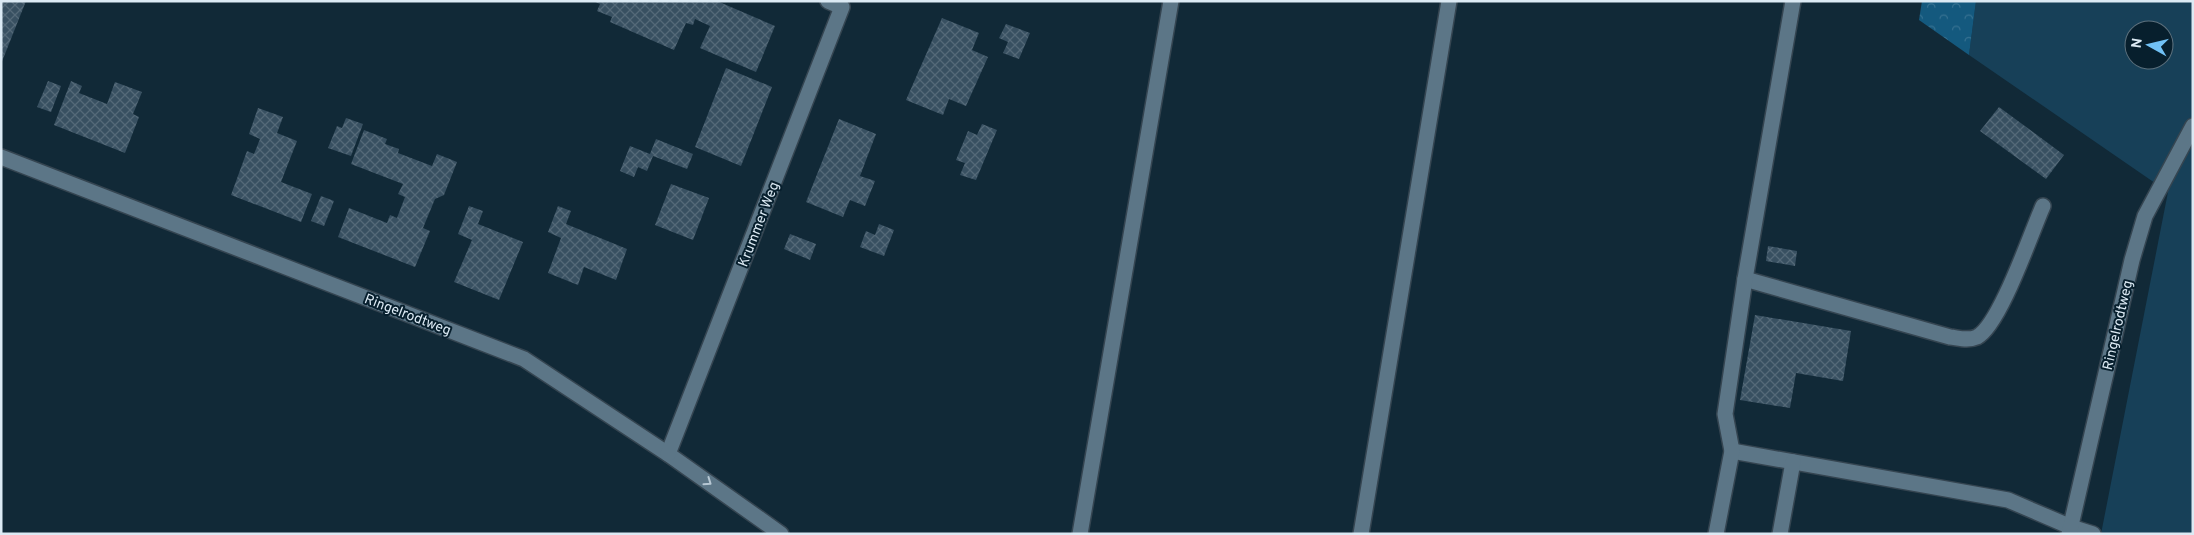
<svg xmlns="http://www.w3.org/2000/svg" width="2194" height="535" font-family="Overpass,sans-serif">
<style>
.green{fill:#174058;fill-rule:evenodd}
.forest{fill:url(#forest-crowns)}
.building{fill:url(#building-cross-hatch)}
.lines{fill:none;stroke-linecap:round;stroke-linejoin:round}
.minor-casing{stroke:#354551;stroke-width:18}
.minor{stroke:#5c7687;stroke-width:15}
.oneway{stroke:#b6c7d3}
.labels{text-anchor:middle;stroke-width:4;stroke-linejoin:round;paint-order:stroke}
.street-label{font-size:14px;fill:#dceaf4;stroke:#071f2d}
</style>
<defs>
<pattern id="forest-crowns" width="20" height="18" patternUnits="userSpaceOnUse" patternTransform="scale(1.25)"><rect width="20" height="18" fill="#14597e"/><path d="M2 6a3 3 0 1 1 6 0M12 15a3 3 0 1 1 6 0" fill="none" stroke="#367191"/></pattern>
<pattern id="building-cross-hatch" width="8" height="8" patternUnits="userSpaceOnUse" patternTransform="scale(1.25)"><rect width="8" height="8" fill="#385061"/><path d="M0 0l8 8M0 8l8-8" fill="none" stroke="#546978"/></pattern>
</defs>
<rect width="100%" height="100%" fill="#112937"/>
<path class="green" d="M1976,1H2193V534H2101L2168,192L1969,55ZM2134,30H2164V60H2134Z"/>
<polygon class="forest" points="1922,1 1976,1 1969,55 1919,20"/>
<g class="building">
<polygon points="1,1 26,1 1,64"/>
<polygon points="593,1 717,1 775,26 756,72 700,48 710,26 695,19 693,25 686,23 674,50 610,22 612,17 597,11 600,4"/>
<polygon points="942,18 979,33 972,50 988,57 966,106 949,99 943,115 906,100"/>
<polygon points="1006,24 1030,33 1019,59 1003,53 1008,42 999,38"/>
<polygon points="726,68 772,87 741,166 695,147"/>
<polygon points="48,81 61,86 51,112 37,107"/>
<polygon points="71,81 82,86 79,93 107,104 115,82 142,92 133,114 139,117 125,153 54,125"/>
<polygon points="1999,107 2064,155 2046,179 1980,131"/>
<polygon points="258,108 283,117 277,133 297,141 281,182 312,194 301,222 231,195 247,151 254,154 260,139 249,134"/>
<polygon points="346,118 363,124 351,156 328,148 337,126 342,128"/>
<polygon points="839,119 876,134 860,176 875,181 865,206 850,200 843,217 806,202"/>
<polygon points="982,124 997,130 976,180 960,175 965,163 956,160 968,131 977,135"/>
<polygon points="364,130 387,139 385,144 399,149 398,153 432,166 437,154 457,162 444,195 435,199 423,228 430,231 415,267 338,237 349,208 387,223 390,215 397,218 405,197 398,194 403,184 351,164"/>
<polygon points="656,139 693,154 687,169 653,156 647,171 638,167 634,177 620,171 630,146 650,154"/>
<polygon points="671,184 709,198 693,240 655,225"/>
<polygon points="321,196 334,201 324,226 311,221"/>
<polygon points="469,206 483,211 478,224 523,242 499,300 454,282 472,240 458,234"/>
<polygon points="558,206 571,211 566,224 627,249 616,280 584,267 578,285 548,273 561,238 548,232"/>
<polygon points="879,224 894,230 884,256 860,247 866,231 875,235"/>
<polygon points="790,234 816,244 810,260 784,249"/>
<polygon points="1768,246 1797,251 1795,266 1766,261"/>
<polygon points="1755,315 1851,331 1843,381 1796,373 1790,408 1740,400"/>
</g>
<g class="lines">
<defs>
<g id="minor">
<polyline points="1,157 524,359 668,454 781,534"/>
<path d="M1745,279L1950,337C1959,338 1968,341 1977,337C2000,325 2031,233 2043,206"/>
<polyline points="1732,451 2008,500 2071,527 2093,534"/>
<polyline points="668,454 842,7 828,1"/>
<polyline points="1080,534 1171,1"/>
<polyline points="1361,534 1449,1"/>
<polyline points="1716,534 1732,451 1725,414 1745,279 1793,1"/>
<polyline points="1780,534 1793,462"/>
<polyline points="2069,534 2132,260 2145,216 2193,126"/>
</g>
</defs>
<use href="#minor" class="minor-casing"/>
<use href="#minor" class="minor"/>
</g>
<defs><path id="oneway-chevron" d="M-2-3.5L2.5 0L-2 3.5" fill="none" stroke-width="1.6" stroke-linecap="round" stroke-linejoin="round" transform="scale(1.25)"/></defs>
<use class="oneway" href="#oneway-chevron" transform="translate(708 482) rotate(35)"/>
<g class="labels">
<g class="street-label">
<text transform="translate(758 224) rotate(-69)" y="5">Krummer Weg</text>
<text transform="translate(408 314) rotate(21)" y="5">Ringelrodtweg</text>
<text transform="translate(2117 325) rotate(-77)" y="5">Ringelrodtweg</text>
</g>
</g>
<rect width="2194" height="535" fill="none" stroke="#dceaf4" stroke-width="5"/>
<g transform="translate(2149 45) rotate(278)"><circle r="24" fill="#071f2d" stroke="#5c707d"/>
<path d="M0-4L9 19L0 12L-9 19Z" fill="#71c1f5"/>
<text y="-8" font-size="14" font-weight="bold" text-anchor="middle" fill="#dceaf4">N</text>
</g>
</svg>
